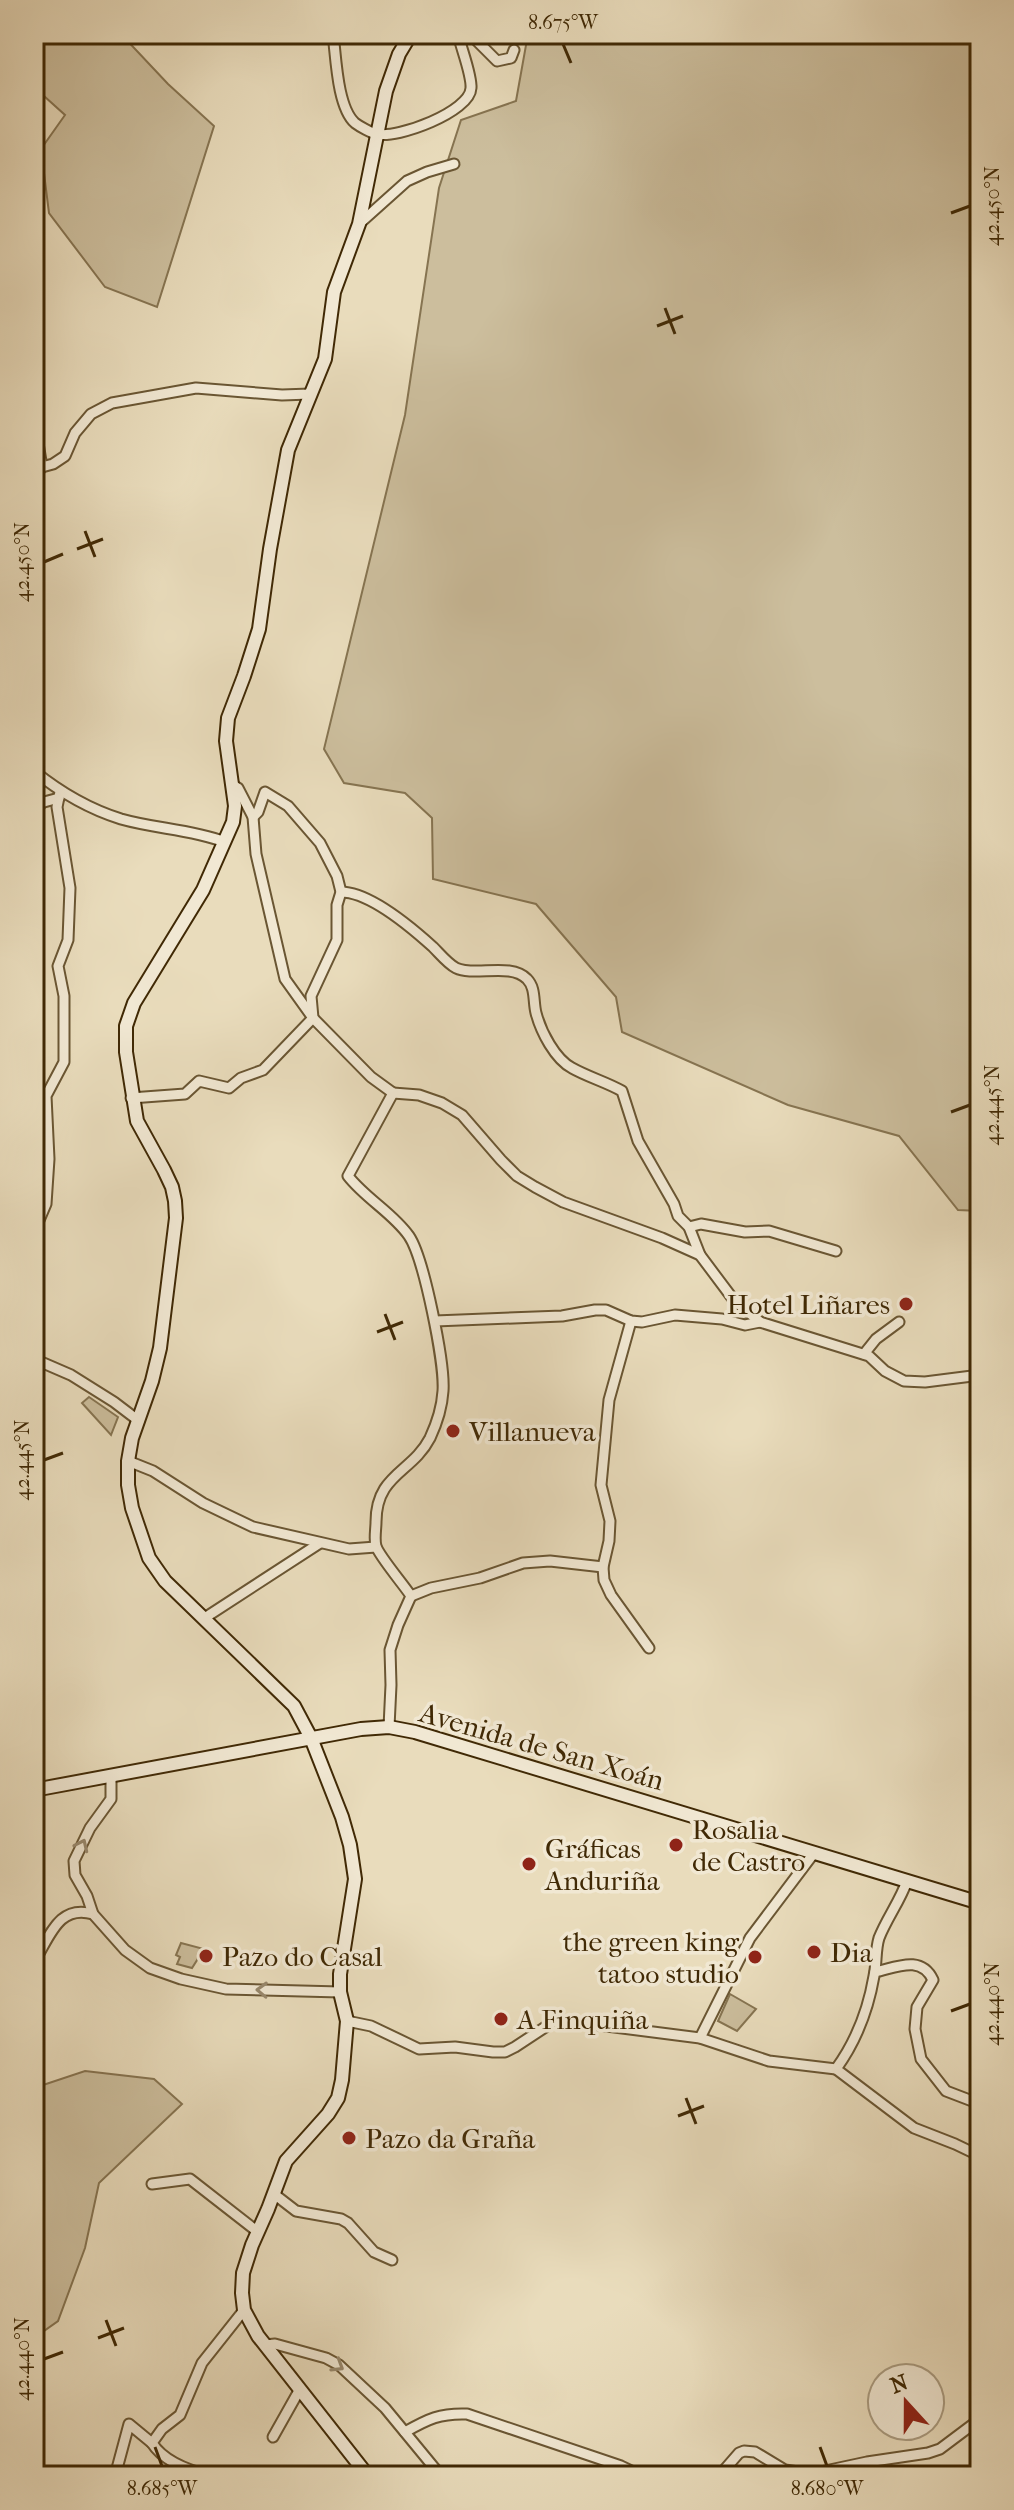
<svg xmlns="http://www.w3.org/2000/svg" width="1014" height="2510" font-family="'IM FELL French Canon',serif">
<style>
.green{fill:#ccbe9d;stroke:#867451;stroke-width:2}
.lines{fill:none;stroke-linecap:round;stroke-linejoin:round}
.street-casing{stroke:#6a5633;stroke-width:13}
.secondary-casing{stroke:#402905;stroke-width:16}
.street{stroke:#f1e8d3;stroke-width:9}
.secondary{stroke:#f1e8d3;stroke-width:12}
.oneway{stroke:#98886c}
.ticks{fill:none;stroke:#402905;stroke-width:3}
.poi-dot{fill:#8f2418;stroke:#f1e8d3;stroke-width:3}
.labels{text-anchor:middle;stroke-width:7;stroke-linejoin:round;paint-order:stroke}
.poi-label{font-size:28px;fill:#402905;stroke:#f1e8d3;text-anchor:start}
.street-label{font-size:28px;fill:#402905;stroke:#f1e8d3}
.neatline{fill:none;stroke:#402905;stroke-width:3}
.ticks-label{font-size:20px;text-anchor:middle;fill:#402905}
</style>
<rect width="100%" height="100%" fill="#e9dcbc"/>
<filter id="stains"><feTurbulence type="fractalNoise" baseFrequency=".0025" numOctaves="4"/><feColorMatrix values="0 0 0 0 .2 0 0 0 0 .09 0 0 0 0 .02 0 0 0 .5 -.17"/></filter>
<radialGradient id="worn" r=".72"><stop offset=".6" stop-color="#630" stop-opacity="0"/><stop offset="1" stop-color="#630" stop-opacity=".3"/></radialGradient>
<g class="green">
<polygon points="34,34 121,34 168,84 214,126 157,307 105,287 49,213 41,149 65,115 34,87"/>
<polygon points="528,34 980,34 980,1211 958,1210 899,1136 788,1105 622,1032 616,997 536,904 433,879 432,818 405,793 344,783 324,749 405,415 439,188 461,120 516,101"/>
<polygon points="89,1397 118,1417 111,1435 82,1403"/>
<polygon points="181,1943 204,1949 192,1968 177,1964 180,1957 176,1955"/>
<polygon points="730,1994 756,2009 737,2031 718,2021"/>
<polygon points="85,2071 154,2079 182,2104 99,2183 85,2248 58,2321 34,2338 34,2088"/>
</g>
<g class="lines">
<defs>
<g id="street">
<path d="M333,34C336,56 337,107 355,123C359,126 371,133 377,134C397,139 470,112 471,88C472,75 461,48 458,34"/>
<polyline points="476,40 497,61 511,58 514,50"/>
<polyline points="359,224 407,181 427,172 454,164"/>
<polyline points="34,419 42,467"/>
<polyline points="34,477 42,467 53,464 65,456 75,433 91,414 112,403 196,388 282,395 310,394"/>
<path d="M34,771C60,792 89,809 121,819C156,829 190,829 225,842"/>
<polyline points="233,785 238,788 253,817 256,854 285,979 313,1018 371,1077 393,1093"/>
<polyline points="34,808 44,802 59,798"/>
<path d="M341,892C370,892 412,928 433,947C440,954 448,964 456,968C474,977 511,962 527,979C536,988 533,1002 536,1013C541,1032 555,1059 572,1068C588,1077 606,1082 622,1091L638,1141L674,1204L678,1216L689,1227L700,1255"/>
<polyline points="393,1093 419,1095 442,1103 462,1115 501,1160 517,1176 535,1187 563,1202 662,1238 700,1255 733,1299 760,1322 869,1356 885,1371 904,1381 925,1382 980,1375"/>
<polyline points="131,1098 185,1094 199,1081 229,1088 241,1078 263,1070 313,1018 311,996 337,940 337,905 341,892 337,876 320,843 288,806 265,792 258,812 253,817"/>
<polyline points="689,1227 701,1224 745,1232 769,1231 836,1251"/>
<polyline points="34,1232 46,1204 49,1159 46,1096 64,1062 64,996 58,966 68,940 70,888 57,807 60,792"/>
<polyline points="435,1321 562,1316 595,1310 606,1310 631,1321 642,1322 675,1315 722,1319 745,1325 760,1322"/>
<polyline points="631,1321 609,1400 601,1485 610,1521 609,1541 603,1567 604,1580 611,1595 649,1648"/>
<polyline points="864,1354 876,1339 899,1322"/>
<polyline points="34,1359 71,1375 114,1402 139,1421"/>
<polyline points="128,1461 153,1471 203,1503 253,1527 349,1549 376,1547"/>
<polyline points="411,1596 431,1588 480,1578 523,1563 550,1561 603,1567"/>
<polyline points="203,1619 320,1543"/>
<path d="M389,1727L391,1685L390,1650L398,1625L411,1596C404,1585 379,1556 376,1546C374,1539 376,1529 376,1522C376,1474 412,1473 430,1438C437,1423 442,1407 443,1391C445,1364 424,1258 409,1236C393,1213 366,1199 348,1176L393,1093"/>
<polyline points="111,1777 111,1799 90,1828 74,1861 75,1875 87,1896 93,1914 125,1950 150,1968 181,1979 226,1989 340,1992"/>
<path d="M907,1881C900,1901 887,1918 879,1938C875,1951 877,1963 874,1976C868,2011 857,2040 836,2069L914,2128L955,2144L980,2156"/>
<path d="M34,1962C50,1937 58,1904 93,1914"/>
<path d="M875,1972C895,1968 921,1954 933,1980L917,2007L915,2029L921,2059L946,2091L980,2104"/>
<polyline points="347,2021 371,2026 419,2049 455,2047 493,2052 505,2052 515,2047 553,2022 567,2021 700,2038 769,2061 836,2069"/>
<polyline points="700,2038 750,1938 814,1853"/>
<polyline points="152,2184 190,2179 258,2232"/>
<polyline points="274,2194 296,2211 341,2219 348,2223 374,2252 392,2260"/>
<polyline points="265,2345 275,2344 326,2358 339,2365 385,2408 441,2476"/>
<path d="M405,2432C428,2419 440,2413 467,2414L621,2466L642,2476"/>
<polyline points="273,2437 300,2389"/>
<polyline points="115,2476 129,2424 152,2443"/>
<path d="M211,2476C190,2471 164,2462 152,2443L162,2429L180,2415L202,2363L244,2310"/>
<polyline points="719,2476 739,2453 744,2451 755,2452 785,2470 811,2474 867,2462 928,2453 940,2449 980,2419"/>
</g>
<g id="secondary">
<polyline points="34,1790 361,1729 389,1727 415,1732 980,1903"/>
<polyline points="368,2476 258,2336 244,2310 242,2293 243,2273 252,2245 268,2209 286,2161 328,2114 338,2098 342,2080 347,2021 340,1992 340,1974 355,1879 350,1845 342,1817 311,1738 294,1706 165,1581 149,1558 132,1508 128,1485 128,1461 132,1438 152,1381 160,1348 176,1218 175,1201 172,1187 164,1170 137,1121 126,1052 126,1026 134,1003 203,890 233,822 235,806 226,741 228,718 244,676 259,629 270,549 288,450 325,359 334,292 359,224 386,91 399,54 411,34"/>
</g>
</defs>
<use href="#street" class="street-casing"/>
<use href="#secondary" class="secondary-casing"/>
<use href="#street" class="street"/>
<use href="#secondary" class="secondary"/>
</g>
<defs><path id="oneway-chevron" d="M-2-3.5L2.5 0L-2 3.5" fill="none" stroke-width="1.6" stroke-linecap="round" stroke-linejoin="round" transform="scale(2)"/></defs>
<g class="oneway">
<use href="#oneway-chevron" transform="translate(82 1845) rotate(-65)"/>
<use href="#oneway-chevron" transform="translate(262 1990) rotate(-178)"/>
<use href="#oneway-chevron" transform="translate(338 2366) rotate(32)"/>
</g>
<path class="ticks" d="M563,44L571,63M951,213L970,206M665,308L675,334M657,326L683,316M85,531L95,557M77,549L103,539M44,562L63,554M951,1112L970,1105M385,1314L395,1340M377,1332L403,1322M44,1460L63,1453M951,2011L970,2004M686,2098L696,2124M678,2116L704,2106M106,2320L116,2346M98,2338L124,2328M44,2359L63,2352M155,2447L162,2466M820,2447L827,2466"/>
<g class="poi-dot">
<circle cx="906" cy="1304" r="8"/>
<circle cx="453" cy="1431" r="8"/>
<circle cx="676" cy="1845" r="8"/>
<circle cx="529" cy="1864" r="8"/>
<circle cx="814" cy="1952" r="8"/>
<circle cx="206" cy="1956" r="8"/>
<circle cx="755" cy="1957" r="8"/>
<circle cx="501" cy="2019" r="8"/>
<circle cx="349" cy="2138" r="8"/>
</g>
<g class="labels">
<g class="poi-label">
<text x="890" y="1314" text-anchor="end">Hotel Liñares</text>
<text x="469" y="1441">Villanueva</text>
<text x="692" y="1839">Rosalia<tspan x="692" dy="32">de Castro</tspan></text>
<text x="545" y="1858">Gráficas<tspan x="545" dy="32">Anduriña</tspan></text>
<text x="739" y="1951" text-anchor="end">the green king<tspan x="739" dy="32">tatoo studio</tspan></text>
<text x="830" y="1962">Dia</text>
<text x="222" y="1966">Pazo do Casal</text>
<text x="517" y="2029">A Finquiña</text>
<text x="365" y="2148">Pazo da Graña</text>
</g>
<g class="street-label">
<text transform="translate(542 1746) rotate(16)" y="10">Avenida de San Xoán</text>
</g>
</g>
<rect width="1014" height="2510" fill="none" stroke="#e9dcbc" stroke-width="88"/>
<g transform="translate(906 2402) rotate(339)"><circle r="38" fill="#f1e8d3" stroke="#aa9c81" stroke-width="2"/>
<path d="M0-6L14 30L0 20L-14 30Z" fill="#8f2418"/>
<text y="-12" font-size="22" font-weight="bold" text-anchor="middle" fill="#402905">N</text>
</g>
<rect x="44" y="44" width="926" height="2422" class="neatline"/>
<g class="ticks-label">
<text x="563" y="29">8.675°W</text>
<text transform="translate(992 206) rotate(-90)" y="7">42.450°N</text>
<text transform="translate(22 562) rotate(-90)" y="7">42.450°N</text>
<text transform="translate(992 1105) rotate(-90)" y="7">42.445°N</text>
<text transform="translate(22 1460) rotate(-90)" y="7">42.445°N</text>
<text transform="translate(992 2004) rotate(-90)" y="7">42.440°N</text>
<text transform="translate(22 2359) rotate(-90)" y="7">42.440°N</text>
<text x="162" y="2495">8.685°W</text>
<text x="827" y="2495">8.680°W</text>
</g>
<rect width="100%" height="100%" filter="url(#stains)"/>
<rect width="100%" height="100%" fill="url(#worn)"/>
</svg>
